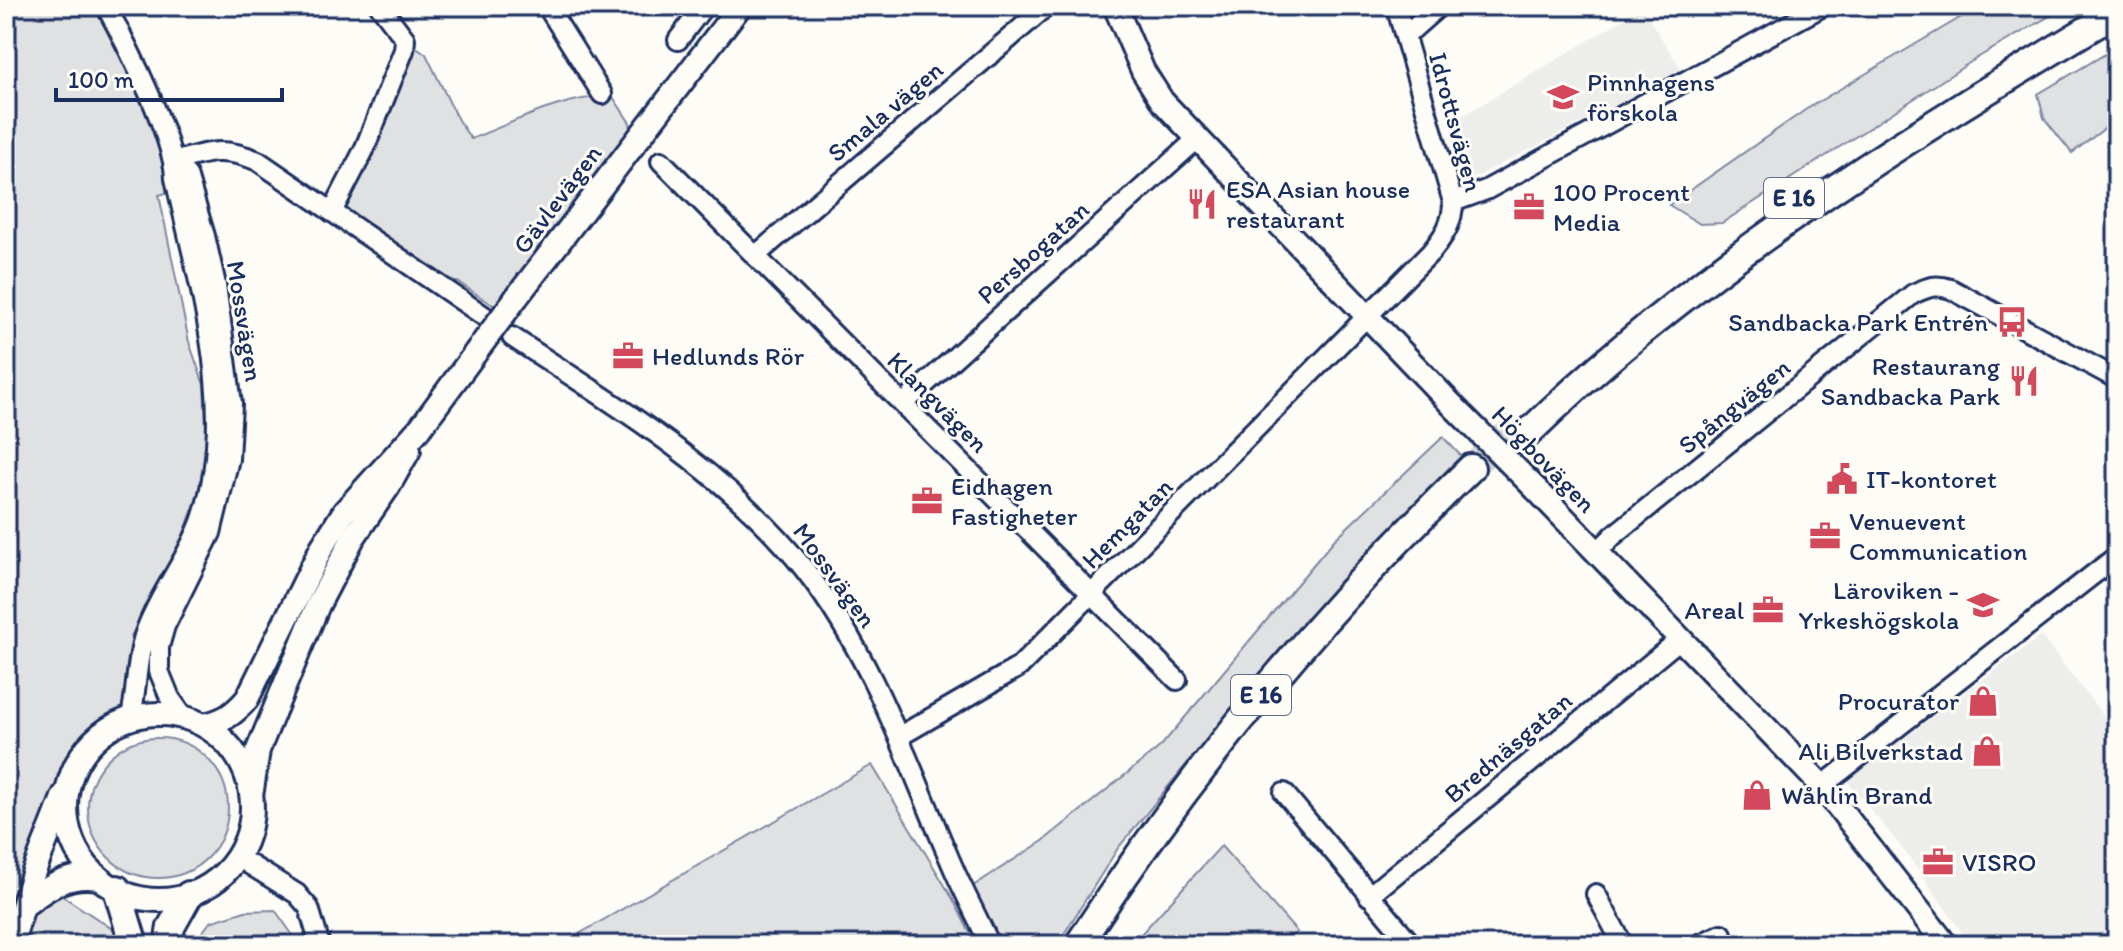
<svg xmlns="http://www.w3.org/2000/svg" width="2123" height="951" font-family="Itim,sans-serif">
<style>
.built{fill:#edeeec}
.green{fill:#e0e1e3;stroke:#7e88a0;stroke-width:2}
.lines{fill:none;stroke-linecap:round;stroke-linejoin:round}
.highway-tunnel{stroke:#d0d3d8;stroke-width:26;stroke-dasharray:26 13;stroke-linecap:butt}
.minor-casing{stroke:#1b2f5e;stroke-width:24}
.major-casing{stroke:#1b2f5e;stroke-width:28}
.highway-casing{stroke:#1b2f5e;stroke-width:32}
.minor{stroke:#fdfcf7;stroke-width:18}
.major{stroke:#fdfcf7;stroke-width:22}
.highway{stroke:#fdfcf7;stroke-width:26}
.major-bridge-casing{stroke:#1b2f5e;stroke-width:28;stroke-linecap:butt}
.major-bridge{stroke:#fdfcf7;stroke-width:22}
.labels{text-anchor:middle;stroke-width:6;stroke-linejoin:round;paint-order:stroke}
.shield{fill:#fdfcf7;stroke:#5f6c8c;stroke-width:2}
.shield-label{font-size:24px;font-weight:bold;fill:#1b2f5e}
.poi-label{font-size:26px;fill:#1b2f5e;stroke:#fdfcf7;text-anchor:start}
.street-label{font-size:26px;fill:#1b2f5e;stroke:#fdfcf7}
</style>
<rect width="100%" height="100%" fill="#fdfcf7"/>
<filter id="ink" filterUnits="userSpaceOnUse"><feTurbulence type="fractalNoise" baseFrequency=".0125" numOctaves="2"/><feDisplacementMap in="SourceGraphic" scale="16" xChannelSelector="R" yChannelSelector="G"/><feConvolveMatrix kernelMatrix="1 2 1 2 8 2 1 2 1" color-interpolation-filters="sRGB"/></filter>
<g filter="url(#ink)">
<g class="built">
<polygon points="1642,8 1682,70 1470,180 1451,123"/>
<polygon points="2041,636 2117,733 2117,945 1971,945 1906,853 1847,781"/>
</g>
<g class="green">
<polygon points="6,6 106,6 117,25 177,190 159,195 189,342 204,385 207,445 198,495 176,555 131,636 145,634 131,717 98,736 77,762 34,877 123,936 121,945 6,945 6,44 8,25"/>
<polygon points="1980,6 2067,6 1977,58 1722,223 1700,224 1669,205 1808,108"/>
<path d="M405,39L426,54L458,120L471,139C512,123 568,94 613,97L630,123L635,142L505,313L458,282L441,286L332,212Z"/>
<polygon points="2117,47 2117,119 2072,153 2044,118 2038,94"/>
<polygon points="1443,437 1461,456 1354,567 1181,771 1118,848 1057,945 1002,945 973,886 1043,841 1161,746 1334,540"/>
<circle cx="158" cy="808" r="70"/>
<polygon points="872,765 953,899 976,945 560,945"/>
<polygon points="1221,846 1297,932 1278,945 1131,945"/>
<polygon points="275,910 292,934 291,945 193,945 210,922 245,911"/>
</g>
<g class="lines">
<polyline class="highway-tunnel" points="1471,468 1517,424"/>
<defs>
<g id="minor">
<path d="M106,6C127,45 174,137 175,178C199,288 239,408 202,519C188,559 159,593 145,633C136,659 137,690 131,717"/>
<polyline points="547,6 602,94"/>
<polyline points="1405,36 1439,6"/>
<polyline points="678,40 704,6"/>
<polyline points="661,161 1177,680"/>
<polyline points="174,162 187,175 205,236 216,285 232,404 229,459 211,533 165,626 159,647 159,671 170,698 182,715"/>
<path d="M174,162C208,151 225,147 258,161L487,318"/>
<polyline points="1453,202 1486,190 1823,6"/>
<polyline points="332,212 364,150 404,50 405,39 380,6"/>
<polyline points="755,256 1047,6"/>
<path d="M512,337C616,406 727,471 805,570C876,661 910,770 956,874C967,898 979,921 990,945"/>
<polyline points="903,404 1197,139"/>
<path d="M1596,553L1614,535L1913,294C1928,287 1935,284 1951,289L2117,379"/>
<path d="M900,736L1019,667L1431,252C1444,236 1453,223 1453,202L1396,6"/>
<polyline points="1822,786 2117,556"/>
<polyline points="1284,793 1412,945"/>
<polyline points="236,856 297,894 309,908 320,945"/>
<polyline points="1596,894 1623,945"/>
<polyline points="1369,896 1680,639"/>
<polyline points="1698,945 1722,934"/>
</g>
<g id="major">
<polyline points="1115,6 1143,71 1162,101 1454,407"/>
<polyline points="516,298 740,6"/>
<polyline points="1536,489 1822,786 1946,945"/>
<circle cx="159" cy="807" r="93"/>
<path d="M204,725C224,721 234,714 247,699L322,547L344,512L420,428L476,352"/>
<polyline points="252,790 258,750 318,605 353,538 388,487 409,450"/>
<path d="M26,904C50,886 68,873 99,878"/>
<polyline points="11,945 33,874 64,795"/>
</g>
<g id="highway">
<path d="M1526,435C1701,264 1908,137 2117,12"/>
<polyline points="117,889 134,945"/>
<polyline points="168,945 171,927 189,895"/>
<path d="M1078,945C1190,772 1323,611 1471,468"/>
</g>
</defs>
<use href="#minor" class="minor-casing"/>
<use href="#major" class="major-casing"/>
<use href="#highway" class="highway-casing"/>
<use href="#minor" class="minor"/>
<use href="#major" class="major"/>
<use href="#highway" class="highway"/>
<defs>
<g id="major-bridge">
<polyline points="476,352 516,298"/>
<polyline points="1454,407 1536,489"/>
</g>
</defs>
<use href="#major-bridge" class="major-bridge-casing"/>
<use href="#major-bridge" class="major-bridge"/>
</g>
</g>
<defs>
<symbol id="school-bare" viewBox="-9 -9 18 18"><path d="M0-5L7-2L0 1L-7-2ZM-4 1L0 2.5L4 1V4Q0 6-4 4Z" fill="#d1495b" stroke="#fdfcf7" stroke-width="2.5" paint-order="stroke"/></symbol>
<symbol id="restaurant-bare" viewBox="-9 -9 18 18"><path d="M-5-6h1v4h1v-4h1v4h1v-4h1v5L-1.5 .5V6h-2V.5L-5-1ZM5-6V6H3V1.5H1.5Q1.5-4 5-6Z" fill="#d1495b" stroke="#fdfcf7" stroke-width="2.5" paint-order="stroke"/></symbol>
<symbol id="office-bare" viewBox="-9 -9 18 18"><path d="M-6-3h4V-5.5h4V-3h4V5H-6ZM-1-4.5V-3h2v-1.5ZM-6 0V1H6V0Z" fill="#d1495b" stroke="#fdfcf7" stroke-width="2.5" paint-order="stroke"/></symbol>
<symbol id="bus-bare" viewBox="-9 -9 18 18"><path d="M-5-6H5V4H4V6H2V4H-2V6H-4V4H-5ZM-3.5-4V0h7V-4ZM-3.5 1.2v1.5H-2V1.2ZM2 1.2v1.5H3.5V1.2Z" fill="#d1495b" stroke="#fdfcf7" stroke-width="2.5" paint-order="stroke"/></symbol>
<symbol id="civic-bare" viewBox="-9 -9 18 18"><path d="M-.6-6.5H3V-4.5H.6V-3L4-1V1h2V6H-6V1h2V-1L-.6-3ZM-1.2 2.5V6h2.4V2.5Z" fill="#d1495b" stroke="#fdfcf7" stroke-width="2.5" paint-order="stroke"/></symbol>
<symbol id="shop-bare" viewBox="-9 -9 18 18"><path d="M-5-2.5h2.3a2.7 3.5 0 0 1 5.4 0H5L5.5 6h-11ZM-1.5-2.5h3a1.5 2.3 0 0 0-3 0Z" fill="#d1495b" stroke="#fdfcf7" stroke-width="2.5" paint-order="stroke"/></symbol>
</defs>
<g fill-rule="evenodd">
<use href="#school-bare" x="1541" y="75" width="44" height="44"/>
<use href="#restaurant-bare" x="1180" y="182" width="44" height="44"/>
<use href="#office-bare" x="1507" y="185" width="44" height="44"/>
<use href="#bus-bare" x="1990" y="300" width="44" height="44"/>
<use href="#office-bare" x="606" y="334" width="44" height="44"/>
<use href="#restaurant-bare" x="2002" y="359" width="44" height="44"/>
<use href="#civic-bare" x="1820" y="457" width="44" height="44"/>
<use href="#office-bare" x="905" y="479" width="44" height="44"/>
<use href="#office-bare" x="1803" y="514" width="44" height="44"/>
<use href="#school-bare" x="1961" y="583" width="44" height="44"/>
<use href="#office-bare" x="1746" y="588" width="44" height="44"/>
<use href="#shop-bare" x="1961" y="679" width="44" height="44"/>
<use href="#shop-bare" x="1965" y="729" width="44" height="44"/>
<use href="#shop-bare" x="1735" y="773" width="44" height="44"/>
<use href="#office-bare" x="1916" y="840" width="44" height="44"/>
</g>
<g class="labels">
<g class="shield">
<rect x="1764" y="178" width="60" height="40" rx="6"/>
<rect x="1231" y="675" width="60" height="40" rx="6"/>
</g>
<g class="shield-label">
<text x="1794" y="206">E 16</text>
<text x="1261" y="703">E 16</text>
</g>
<g class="poi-label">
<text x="1587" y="91">Pinnhagens<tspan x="1587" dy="30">förskola</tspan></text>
<text x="1226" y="198">ESA Asian house<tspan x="1226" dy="30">restaurant</tspan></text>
<text x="1553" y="201">100 Procent<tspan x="1553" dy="30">Media</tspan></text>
<text x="1988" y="331" text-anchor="end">Sandbacka Park Entrén</text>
<text x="652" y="365">Hedlunds Rör</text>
<text x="2000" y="375" text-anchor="end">Restaurang<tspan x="2000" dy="30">Sandbacka Park</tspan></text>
<text x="1866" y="488">IT-kontoret</text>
<text x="951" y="495">Eidhagen<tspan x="951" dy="30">Fastigheter</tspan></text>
<text x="1849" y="530">Venuevent<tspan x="1849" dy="30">Communication</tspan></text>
<text x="1959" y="599" text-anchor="end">Läroviken -<tspan x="1959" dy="30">Yrkeshögskola</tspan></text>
<text x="1744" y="619" text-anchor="end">Areal</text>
<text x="1959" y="710" text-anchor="end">Procurator</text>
<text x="1963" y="760" text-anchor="end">Ali Bilverkstad</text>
<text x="1781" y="804">Wåhlin Brand</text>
<text x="1962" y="871">VISRO</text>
</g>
<g class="street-label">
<text transform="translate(885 111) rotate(-40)" y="9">Smala vägen</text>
<text transform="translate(1456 122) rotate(75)" y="9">Idrottsvägen</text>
<text transform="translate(557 199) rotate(-53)" y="9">Gävlevägen</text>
<text transform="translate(1033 252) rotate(-42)" y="9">Persbogatan</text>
<text transform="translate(245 321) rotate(81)" y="9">Mossvägen</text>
<text transform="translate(938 402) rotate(45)" y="9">Klangvägen</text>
<text transform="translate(1734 406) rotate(-39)" y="9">Spångvägen</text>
<text transform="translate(1544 459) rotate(46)" y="9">Högbovägen</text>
<text transform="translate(1127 523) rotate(-45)" y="9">Hemgatan</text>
<text transform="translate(835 575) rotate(54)" y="9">Mossvägen</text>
<text transform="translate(1508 747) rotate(-40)" y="9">Brednäsgatan</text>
</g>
</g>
<rect width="2123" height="951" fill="none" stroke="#fdfcf7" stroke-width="32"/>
<rect x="16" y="16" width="2091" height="919" fill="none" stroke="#1b2f5e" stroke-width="3" filter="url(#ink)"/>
<path d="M56 88v12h226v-12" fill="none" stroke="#1b2f5e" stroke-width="4"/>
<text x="68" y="88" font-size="24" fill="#1b2f5e" stroke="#fdfcf7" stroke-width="6" paint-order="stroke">100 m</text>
</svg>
